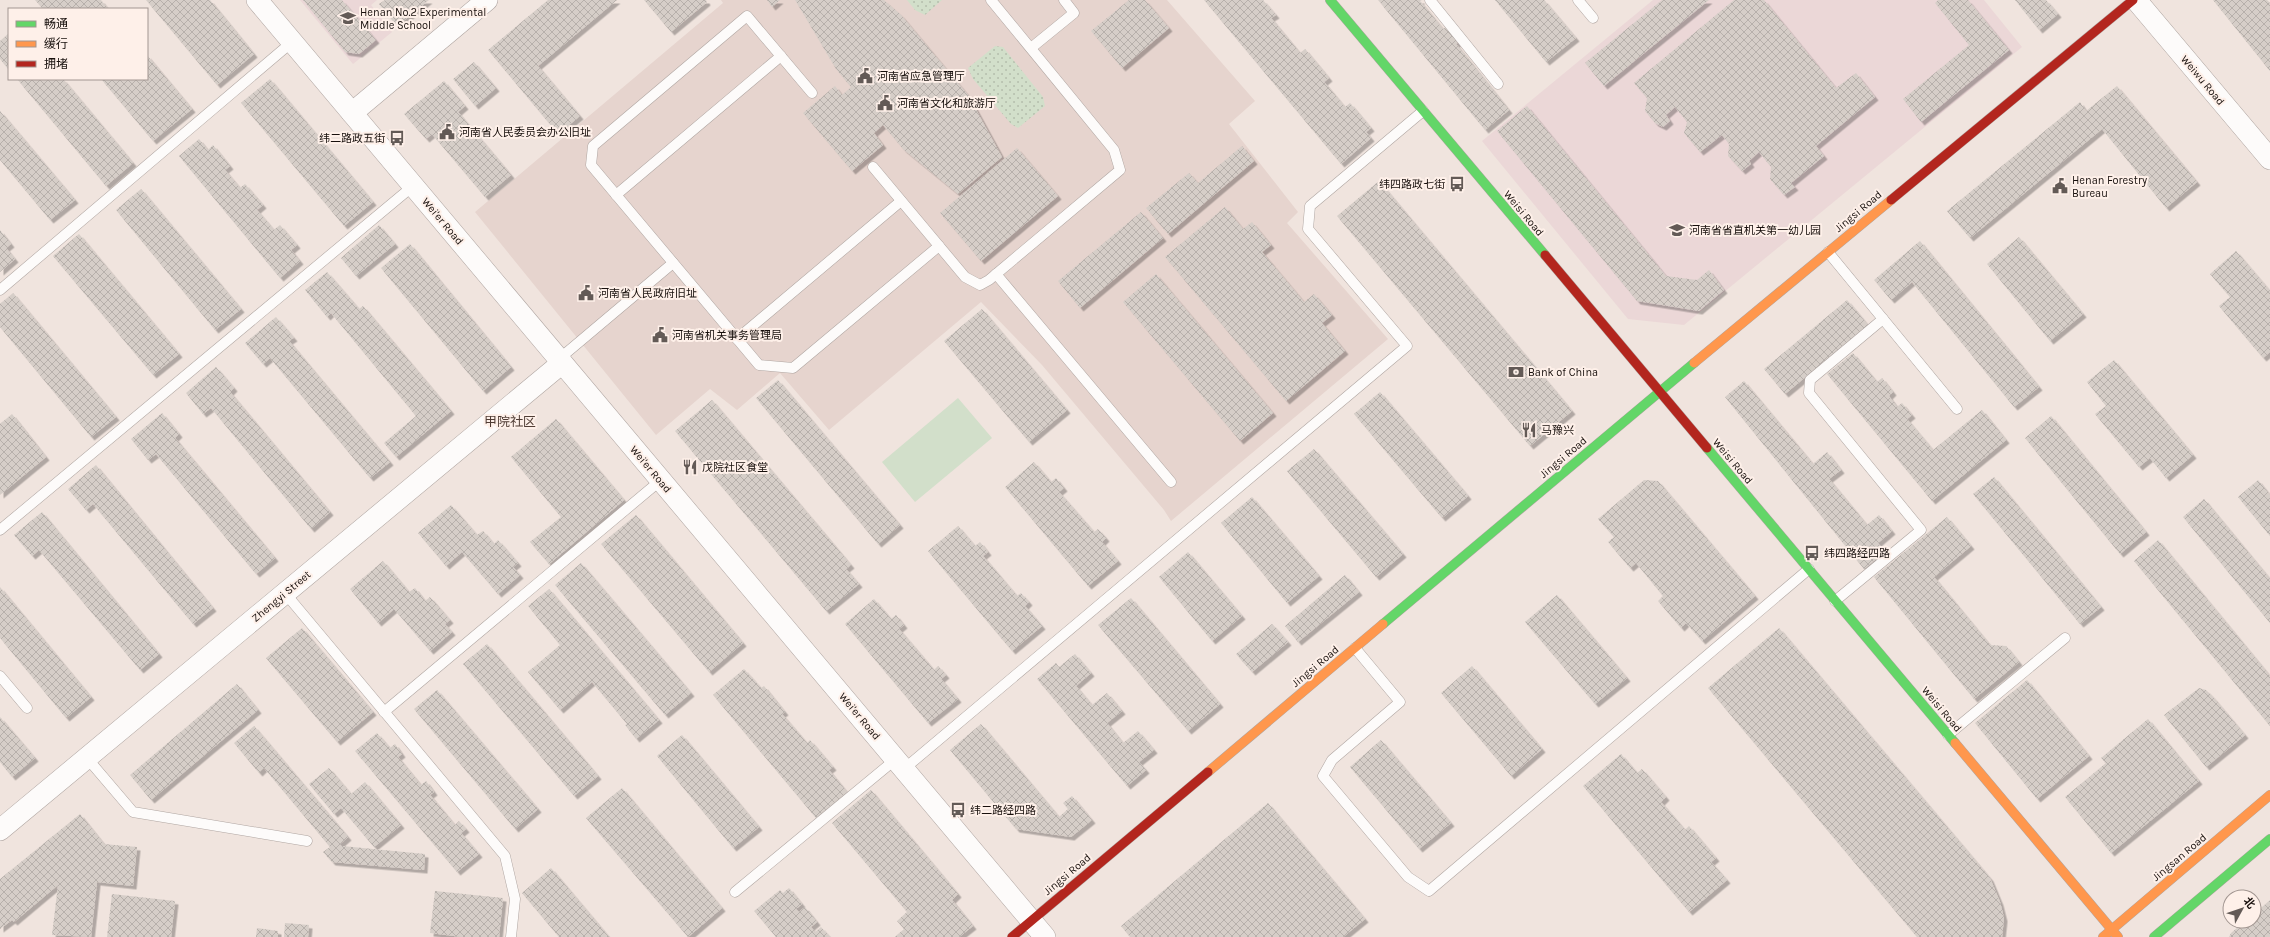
<svg xmlns="http://www.w3.org/2000/svg" width="2270" height="937" font-family="Karla,'Noto Sans SC',sans-serif">
<style>
.commercial{fill:#e6d4ce}
.education{fill:#ebd7d7}
.green{fill:url(#green-dots)}
.pitch{fill:#d2dfca}
.building{fill:url(#building-cross-hatch);filter:url(#shadow)}
.lines{fill:none;stroke-linecap:round;stroke-linejoin:round}
.lane-casing{stroke:#afa5a1;stroke-width:11}
.street-casing{stroke:#afa5a1;stroke-width:22}
.fast-casing{stroke:#afa5a1;stroke-width:10}
.slow-casing{stroke:#afa5a1;stroke-width:10}
.jam-casing{stroke:#afa5a1;stroke-width:10}
.lane{stroke:#fdfbfa;stroke-width:10}
.street{stroke:#fdfbfa;stroke-width:21}
.fast{stroke:#63d668;stroke-width:9}
.slow{stroke:#ff974d;stroke-width:9}
.jam{stroke:#b3261e;stroke-width:9}
.labels{text-anchor:middle;stroke-width:4;stroke-linejoin:round;paint-order:stroke}
.poi-label{font-size:11px;fill:#170f0c;stroke:#fef0e9;text-anchor:start}
.street-label{font-size:11px;fill:#170f0c;stroke:#fef0e9}
.quarter-label{font-size:13px;fill:#503d35;stroke:#fef0e9}
</style>
<defs>
<pattern id="green-dots" width="8" height="8" patternUnits="userSpaceOnUse"><rect width="8" height="8" fill="#d2dfca"/><path d="M2 2h.1M6 6h.1" fill="none" stroke="#b4beac" stroke-width="1.8" stroke-linecap="round"/></pattern>
<pattern id="building-cross-hatch" width="8" height="8" patternUnits="userSpaceOnUse"><rect width="8" height="8" fill="#d6cec8"/><path d="M0 0l8 8M0 8l8-8" fill="none" stroke="#b7b0ab"/></pattern>
<filter id="shadow"><feDropShadow dx="3.5" dy="3.5" stdDeviation="0" flood-color="#0004"/></filter>
</defs>
<rect width="100%" height="100%" fill="#f0e4de"/>
<polygon class="commercial" points="721,0 1167,0 1255,101 1229,124 1298,212 1287,223 1388,339 1171,521 1164,510 1042,365 981,302 829,430 780,373 737,410 710,389 656,435 475,212 723,3"/>
<g class="education">
<polygon points="300,0 377,0 371,5 392,32 353,64"/>
<polygon points="1653,0 1984,0 2022,47 1684,325 1628,319 1482,141"/>
</g>
<g class="green">
<polygon points="907,0 942,0 925,15 915,10"/>
<polygon points="995,46 1003,47 1043,97 1045,106 1018,128 1011,124 973,79 968,68"/>
</g>
<polygon class="pitch" points="958,398 992,438 915,502 882,462"/>
<g class="building">
<polygon points="35,0 101,0 108,9 43,9"/>
<polygon points="146,0 210,0 254,54 217,85"/>
<polygon points="303,0 342,0 376,40 359,54 345,52"/>
<polygon points="385,0 429,0 397,26 379,4"/>
<polygon points="548,0 617,0 538,66 580,116 558,134 488,50"/>
<polygon points="644,0 706,0 707,2 671,32"/>
<polygon points="767,0 780,0 772,7"/>
<polygon points="795,0 884,0 901,15 968,95 1002,157 958,194 903,149 883,125 874,133 883,145 852,171 803,113 835,86 842,95 851,87 836,69"/>
<polygon points="1129,0 1145,0 1169,28 1122,68 1091,31"/>
<polygon points="1204,0 1263,0 1276,15 1271,18 1300,53 1305,49 1329,78 1324,82 1345,107 1350,103 1371,128 1366,132 1371,138 1341,164"/>
<polygon points="1378,0 1422,0 1420,1 1443,29 1448,26 1460,41 1456,44 1509,110 1485,130"/>
<polygon points="1495,0 1544,0 1576,38 1546,62"/>
<polygon points="1662,0 1709,0 1604,86 1585,63"/>
<polygon points="1734,0 1764,0 1836,88 1856,73 1875,97 1816,146 1824,156 1791,183 1795,187 1784,195 1770,179 1771,167 1759,152 1749,161 1751,164 1742,171 1728,156 1729,144 1722,135 1700,152 1684,133 1687,122 1675,107 1666,115 1670,121 1663,127 1655,123 1645,111 1647,98 1634,83"/>
<polygon points="1938,0 1968,0 2009,50 1921,122 1903,99 1969,45 1935,3"/>
<polygon points="2015,0 2046,0 2058,14 2039,30"/>
<polygon points="2213,0 2267,0 2270,3 2270,71"/>
<polygon points="9,33 9,70 0,59 0,41"/>
<polygon points="147,55 192,109 153,141 101,79 147,79"/>
<polygon points="474,62 496,88 475,106 453,79"/>
<polygon points="17,79 63,79 133,163 106,186"/>
<polygon points="270,79 373,202 344,226 241,103"/>
<polygon points="444,81 465,106 458,112 511,175 485,197 432,134 426,139 404,114"/>
<polygon points="2117,86 2197,182 2166,208 2102,129 1970,238 1947,211 2080,102 2086,111"/>
<polygon points="1527,106 1666,276 1697,280 1709,270 1724,290 1699,311 1637,301 1497,131"/>
<polygon points="0,111 75,200 50,220 0,160"/>
<polygon points="199,139 208,150 213,145 230,166 225,170 240,188 245,184 263,205 257,210 274,230 280,225 297,245 291,250 300,261 280,278 179,156"/>
<polygon points="1242,146 1254,161 1168,234 1146,208 1189,173 1198,183"/>
<polygon points="1017,148 1058,196 981,261 940,213"/>
<polygon points="1379,181 1572,411 1530,446 1337,216"/>
<polygon points="141,189 241,309 215,330 116,210"/>
<polygon points="1225,207 1243,229 1252,222 1271,245 1262,252 1304,302 1314,294 1332,315 1322,323 1345,351 1286,401 1165,257"/>
<polygon points="1141,212 1163,238 1080,308 1058,281"/>
<polygon points="379,225 395,244 356,276 341,258"/>
<polygon points="0,230 11,244 6,248 15,259 0,272"/>
<polygon points="79,234 179,354 153,375 53,256"/>
<polygon points="2019,237 2083,314 2050,341 1987,264"/>
<polygon points="1920,241 2039,387 2014,407 1912,282 1891,300 1874,280"/>
<polygon points="410,244 511,367 483,391 381,268"/>
<polygon points="2236,251 2270,291 2270,352 2263,358 2219,306 2230,297 2210,274"/>
<polygon points="327,272 359,309 363,306 451,411 396,457 384,443 416,416 331,313 327,317 305,290"/>
<polygon points="1156,274 1273,413 1240,441 1123,302"/>
<polygon points="13,293 116,417 91,437 0,327 0,304"/>
<polygon points="1847,300 1868,325 1785,394 1764,369"/>
<polygon points="982,309 1067,410 1029,442 944,341"/>
<polygon points="276,317 294,338 289,341 390,462 370,478 270,358 263,364 245,343"/>
<polygon points="1853,353 1877,382 1882,378 1893,392 1889,396 1897,407 1902,403 1912,415 1907,419 1933,450 1982,410 2006,440 1932,501 1827,374"/>
<polygon points="2114,360 2193,455 2166,478 2150,458 2139,467 2095,414 2106,406 2087,382"/>
<polygon points="216,367 234,388 230,392 330,512 311,529 211,408 203,414 186,393"/>
<polygon points="778,380 900,525 878,544 756,398"/>
<polygon points="1744,381 1813,464 1827,452 1841,470 1829,479 1867,525 1879,515 1892,531 1878,543 1885,552 1864,569 1725,397"/>
<polygon points="1380,392 1468,496 1442,518 1354,414"/>
<polygon points="712,400 851,565 846,569 859,584 826,611 675,431"/>
<polygon points="162,413 179,434 175,438 275,558 256,574 156,454 148,460 131,439"/>
<polygon points="12,414 46,457 0,495 0,424"/>
<polygon points="2051,416 2146,532 2120,554 2025,438"/>
<polygon points="556,419 624,500 549,564 530,542 561,517 511,457"/>
<polygon points="1314,449 1403,554 1376,577 1287,471"/>
<polygon points="1034,462 1051,482 1056,478 1064,488 1059,492 1094,532 1098,529 1106,538 1102,542 1118,561 1088,586 1005,487"/>
<polygon points="96,465 213,608 193,624 93,504 86,510 68,489"/>
<polygon points="1994,477 2101,607 2080,624 1973,494"/>
<polygon points="1644,480 1658,481 1755,596 1702,641 1686,623 1681,628 1658,601 1663,596 1636,563 1630,568 1608,542 1614,537 1598,519"/>
<polygon points="2258,480 2270,495 2270,536 2238,497"/>
<polygon points="1252,497 1319,576 1287,603 1221,523"/>
<polygon points="2204,499 2270,579 2270,623 2183,517"/>
<polygon points="451,505 477,535 483,531 494,544 498,540 518,563 513,567 520,575 498,594 462,552 446,566 418,533"/>
<polygon points="42,512 159,654 140,670 39,550 32,556 14,535"/>
<polygon points="636,515 743,643 709,672 601,544"/>
<polygon points="1947,517 1971,546 1934,577 1990,645 2006,646 2019,662 1974,699 1874,577"/>
<polygon points="958,526 975,546 980,542 988,552 983,556 1017,596 1021,593 1029,602 1025,606 1042,626 1012,651 928,551"/>
<polygon points="2158,540 2270,676 2270,726 2134,561"/>
<polygon points="1188,552 1242,616 1212,641 1159,577"/>
<polygon points="383,561 409,592 415,588 425,601 430,597 450,620 445,624 452,632 430,651 394,609 378,623 350,589"/>
<polygon points="581,563 691,693 665,715 555,585"/>
<polygon points="1345,575 1359,592 1298,642 1285,626"/>
<polygon points="0,587 91,697 66,718 0,638"/>
<polygon points="549,589 659,720 636,739 625,725 627,724 592,682 560,710 528,672 560,645 528,606"/>
<polygon points="1557,595 1627,678 1595,704 1525,622"/>
<polygon points="1131,598 1220,704 1188,731 1098,625"/>
<polygon points="874,599 891,619 896,615 904,625 899,629 934,670 938,666 946,675 941,679 958,699 928,723 845,624"/>
<polygon points="1272,624 1288,642 1252,672 1236,654"/>
<polygon points="302,628 373,712 337,742 266,658"/>
<polygon points="1779,628 1990,878 2000,902 2004,918 2002,937 1917,937 1708,688"/>
<polygon points="487,644 598,776 574,796 463,664"/>
<polygon points="1075,654 1091,673 1076,686 1092,705 1107,693 1122,711 1107,723 1123,743 1138,731 1154,750 1139,762 1146,770 1127,786 1037,679 1056,663 1059,667"/>
<polygon points="1472,666 1542,749 1511,776 1441,693"/>
<polygon points="744,669 761,688 764,686 785,712 782,714 807,743 810,740 833,767 829,770 847,792 816,818 713,695"/>
<polygon points="2027,680 2089,756 2037,799 1975,723"/>
<polygon points="237,684 258,710 151,800 130,775"/>
<polygon points="2199,688 2206,690 2212,696 2245,735 2206,767 2164,715"/>
<polygon points="437,690 538,809 515,829 414,709"/>
<polygon points="0,717 35,758 12,777 0,762"/>
<polygon points="2148,719 2199,781 2111,853 2065,797 2106,763 2101,758"/>
<polygon points="981,724 1059,817 1068,809 1063,803 1072,796 1092,820 1071,837 1016,829 950,750"/>
<polygon points="254,726 348,837 340,844 342,846 425,854 424,870 332,862 323,852 330,847 264,768 259,773 234,743"/>
<polygon points="377,733 390,748 395,744 402,754 398,757 421,785 426,781 434,792 430,795 455,825 459,821 466,829 461,833 479,854 457,872 355,751"/>
<polygon points="682,735 759,827 733,848 657,756"/>
<polygon points="1381,740 1451,823 1419,849 1350,767"/>
<polygon points="1621,754 1637,773 1642,769 1666,797 1661,802 1685,830 1689,826 1716,858 1711,862 1727,880 1689,912 1583,786"/>
<polygon points="329,768 351,794 365,782 401,825 374,847 341,808 334,814 309,784"/>
<polygon points="622,788 722,908 688,937 586,818"/>
<polygon points="871,790 958,894 952,900 973,926 959,937 895,937 904,929 897,921 907,912 832,823"/>
<polygon points="1268,803 1365,919 1343,937 1130,937 1121,926"/>
<polygon points="80,814 104,844 137,847 133,886 97,882 91,937 52,935 58,885 14,922 12,920 0,929 0,879"/>
<polygon points="551,868 609,937 559,937 522,893"/>
<polygon points="789,888 802,904 796,909 799,912 805,907 817,922 811,927 815,932 821,927 830,937 776,937 754,911 780,890 783,893"/>
<polygon points="435,891 503,898 499,937 462,937 430,933"/>
<polygon points="112,894 175,901 171,937 107,937"/>
<polygon points="2270,900 2270,937 2229,937 2231,933 2245,921 2254,921 2254,914"/>
<polygon points="285,923 309,925 308,937 284,937"/>
<polygon points="257,928 278,931 278,937 256,937"/>
</g>
<g class="lines">
<defs>
<g id="lane">
<polyline points="1430,0 1498,84"/>
<polyline points="1578,0 1593,18"/>
<polyline points="1031,48 1074,13 1064,0"/>
<polyline points="812,93 747,16 593,146 591,165 759,365 793,368 939,246"/>
<polyline points="873,167 965,277 980,285 989,280 1120,170 1114,150 991,0"/>
<polyline points="616,195 781,56"/>
<polyline points="1828,252 1957,409"/>
<polyline points="996,274 1171,482"/>
<polyline points="0,290 292,42"/>
<polyline points="737,339 901,201"/>
<polyline points="559,359 673,263"/>
<polyline points="0,530 413,186"/>
<polyline points="285,593 505,856 515,899 511,937"/>
<polyline points="1835,601 1921,530 1809,393 1810,380 1883,319"/>
<polyline points="1355,648 1400,702 1332,760 1323,776 1408,877 1429,891 1809,569"/>
<polyline points="0,676 27,708"/>
<polyline points="384,712 661,480"/>
<polyline points="1948,735 2065,638"/>
<polyline points="87,758 133,812 307,841"/>
<polyline points="904,769 1407,346 1308,229 1310,206 1423,111"/>
<polyline points="735,892 896,759"/>
</g>
<g id="street">
<polyline points="257,0 1045,937"/>
<polyline points="2136,0 2270,159"/>
<polyline points="352,113 487,0"/>
<polyline points="0,830 562,363"/>
</g>
<g id="fast">
<polyline points="1330,0 1545,255"/>
<polyline points="1707,448 1955,743"/>
<polyline points="1383,624 1694,363"/>
<polyline points="2154,937 2270,839"/>
</g>
<g id="slow">
<polyline points="1694,363 1891,200"/>
<polyline points="1955,743 2118,937"/>
<polyline points="1208,772 1383,624"/>
<polyline points="2103,937 2270,795"/>
</g>
<g id="jam">
<polyline points="1891,200 2133,0"/>
<polyline points="1545,255 1707,448"/>
<polyline points="1012,937 1208,772"/>
</g>
</defs>
<use href="#lane" class="lane-casing"/>
<use href="#street" class="street-casing"/>
<use href="#fast" class="fast-casing"/>
<use href="#slow" class="slow-casing"/>
<use href="#jam" class="jam-casing"/>
<use href="#lane" class="lane"/>
<use href="#street" class="street"/>
<use href="#fast" class="fast"/>
<use href="#slow" class="slow"/>
<use href="#jam" class="jam"/>
</g>
<defs>
<symbol id="school-bare" viewBox="-9 -9 18 18"><path d="M0-5L7-2L0 1L-7-2ZM-4 1L0 2.5L4 1V4Q0 6-4 4Z" fill="#635a56" stroke="#fef0e9" stroke-width="2.5" paint-order="stroke"/></symbol>
<symbol id="civic-bare" viewBox="-9 -9 18 18"><path d="M-.6-6.5H3V-4.5H.6V-3L4-1V1h2V6H-6V1h2V-1L-.6-3ZM-1.2 2.5V6h2.4V2.5Z" fill="#635a56" stroke="#fef0e9" stroke-width="2.5" paint-order="stroke"/></symbol>
<symbol id="bus-bare" viewBox="-9 -9 18 18"><path d="M-5-6H5V4H4V6H2V4H-2V6H-4V4H-5ZM-3.5-4V0h7V-4ZM-3.5 1.2v1.5H-2V1.2ZM2 1.2v1.5H3.5V1.2Z" fill="#635a56" stroke="#fef0e9" stroke-width="2.5" paint-order="stroke"/></symbol>
<symbol id="bank-bare" viewBox="-9 -9 18 18"><path d="M-6-4H6V4H-6ZM0-2.3a2.3 2.3 0 1 0 0 4.6a2.3 2.3 0 1 0 0-4.6Z" fill="#635a56" stroke="#fef0e9" stroke-width="2.5" paint-order="stroke"/></symbol>
<symbol id="restaurant-bare" viewBox="-9 -9 18 18"><path d="M-5-6h1v4h1v-4h1v4h1v-4h1v5L-1.5 .5V6h-2V.5L-5-1ZM5-6V6H3V1.5H1.5Q1.5-4 5-6Z" fill="#635a56" stroke="#fef0e9" stroke-width="2.5" paint-order="stroke"/></symbol>
</defs>
<g fill-rule="evenodd">
<use href="#school-bare" x="337" y="7" width="22" height="22"/>
<use href="#civic-bare" x="854" y="65" width="22" height="22"/>
<use href="#civic-bare" x="874" y="92" width="22" height="22"/>
<use href="#civic-bare" x="436" y="121" width="22" height="22"/>
<use href="#bus-bare" x="386" y="127" width="22" height="22"/>
<use href="#bus-bare" x="1446" y="173" width="22" height="22"/>
<use href="#civic-bare" x="2049" y="175" width="22" height="22"/>
<use href="#school-bare" x="1666" y="219" width="22" height="22"/>
<use href="#civic-bare" x="575" y="282" width="22" height="22"/>
<use href="#civic-bare" x="649" y="324" width="22" height="22"/>
<use href="#bank-bare" x="1505" y="361" width="22" height="22"/>
<use href="#restaurant-bare" x="1518" y="419" width="22" height="22"/>
<use href="#restaurant-bare" x="679" y="456" width="22" height="22"/>
<use href="#bus-bare" x="1801" y="542" width="22" height="22"/>
<use href="#bus-bare" x="947" y="799" width="22" height="22"/>
</g>
<g class="labels">
<g class="poi-label">
<text x="360" y="16">Henan No.2 Experimental<tspan x="360" dy="13">Middle School</tspan></text>
<text x="877" y="80">河南省应急管理厅</text>
<text x="897" y="107">河南省文化和旅游厅</text>
<text x="459" y="136">河南省人民委员会办公旧址</text>
<text x="385" y="142" text-anchor="end">纬二路政五街</text>
<text x="2072" y="184">Henan Forestry<tspan x="2072" dy="13">Bureau</tspan></text>
<text x="1445" y="188" text-anchor="end">纬四路政七街</text>
<text x="1689" y="234">河南省省直机关第一幼儿园</text>
<text x="598" y="297">河南省人民政府旧址</text>
<text x="672" y="339">河南省机关事务管理局</text>
<text x="1528" y="376">Bank of China</text>
<text x="1541" y="434">马豫兴</text>
<text x="702" y="471">戊院社区食堂</text>
<text x="1824" y="557">纬四路经四路</text>
<text x="970" y="814">纬二路经四路</text>
</g>
<g class="street-label">
<text transform="translate(2203 80) rotate(50)" y="4">Weiwu Road</text>
<text transform="translate(1858 211) rotate(-40)" y="4">Jingsi Road</text>
<text transform="translate(1524 213) rotate(50)" y="4">Weisi Road</text>
<text transform="translate(443 221) rotate(50)" y="4">Wei'er Road</text>
<text transform="translate(1563 457) rotate(-40)" y="4">Jingsi Road</text>
<text transform="translate(1733 461) rotate(50)" y="4">Weisi Road</text>
<text transform="translate(651 469) rotate(50)" y="4">Wei'er Road</text>
<text transform="translate(281 596) rotate(-40)" y="4">Zhengyi Street</text>
<text transform="translate(1315 666) rotate(-40)" y="4">Jingsi Road</text>
<text transform="translate(1942 709) rotate(50)" y="4">Weisi Road</text>
<text transform="translate(860 716) rotate(50)" y="4">Wei'er Road</text>
<text transform="translate(2179 857) rotate(-40)" y="4">Jingsan Road</text>
<text transform="translate(1067 874) rotate(-40)" y="4">Jingsi Road</text>
</g>
<g class="quarter-label">
<text x="510" y="426">甲院社区</text>
</g>
</g>
<rect x="8" y="8" width="140" height="72" fill="#fef0e9" stroke="#a29691"/>
<rect x="16" y="21" width="20" height="6" fill="#63d668" stroke="#a29691"/>
<text x="44" y="28" font-size="12" fill="#170f0c">畅通</text>
<rect x="16" y="41" width="20" height="6" fill="#ff974d" stroke="#a29691"/>
<text x="44" y="48" font-size="12" fill="#170f0c">缓行</text>
<rect x="16" y="61" width="20" height="6" fill="#b3261e" stroke="#a29691"/>
<text x="44" y="68" font-size="12" fill="#170f0c">拥堵</text>
<g transform="translate(2242 909) rotate(50)"><circle r="19" fill="#fef0e9" stroke="#a29691"/>
<path d="M0-3L7 15L0 10L-7 15Z" fill="#635a56"/>
<text y="-6" font-size="11" font-weight="bold" text-anchor="middle" fill="#170f0c">北</text>
</g>
</svg>
